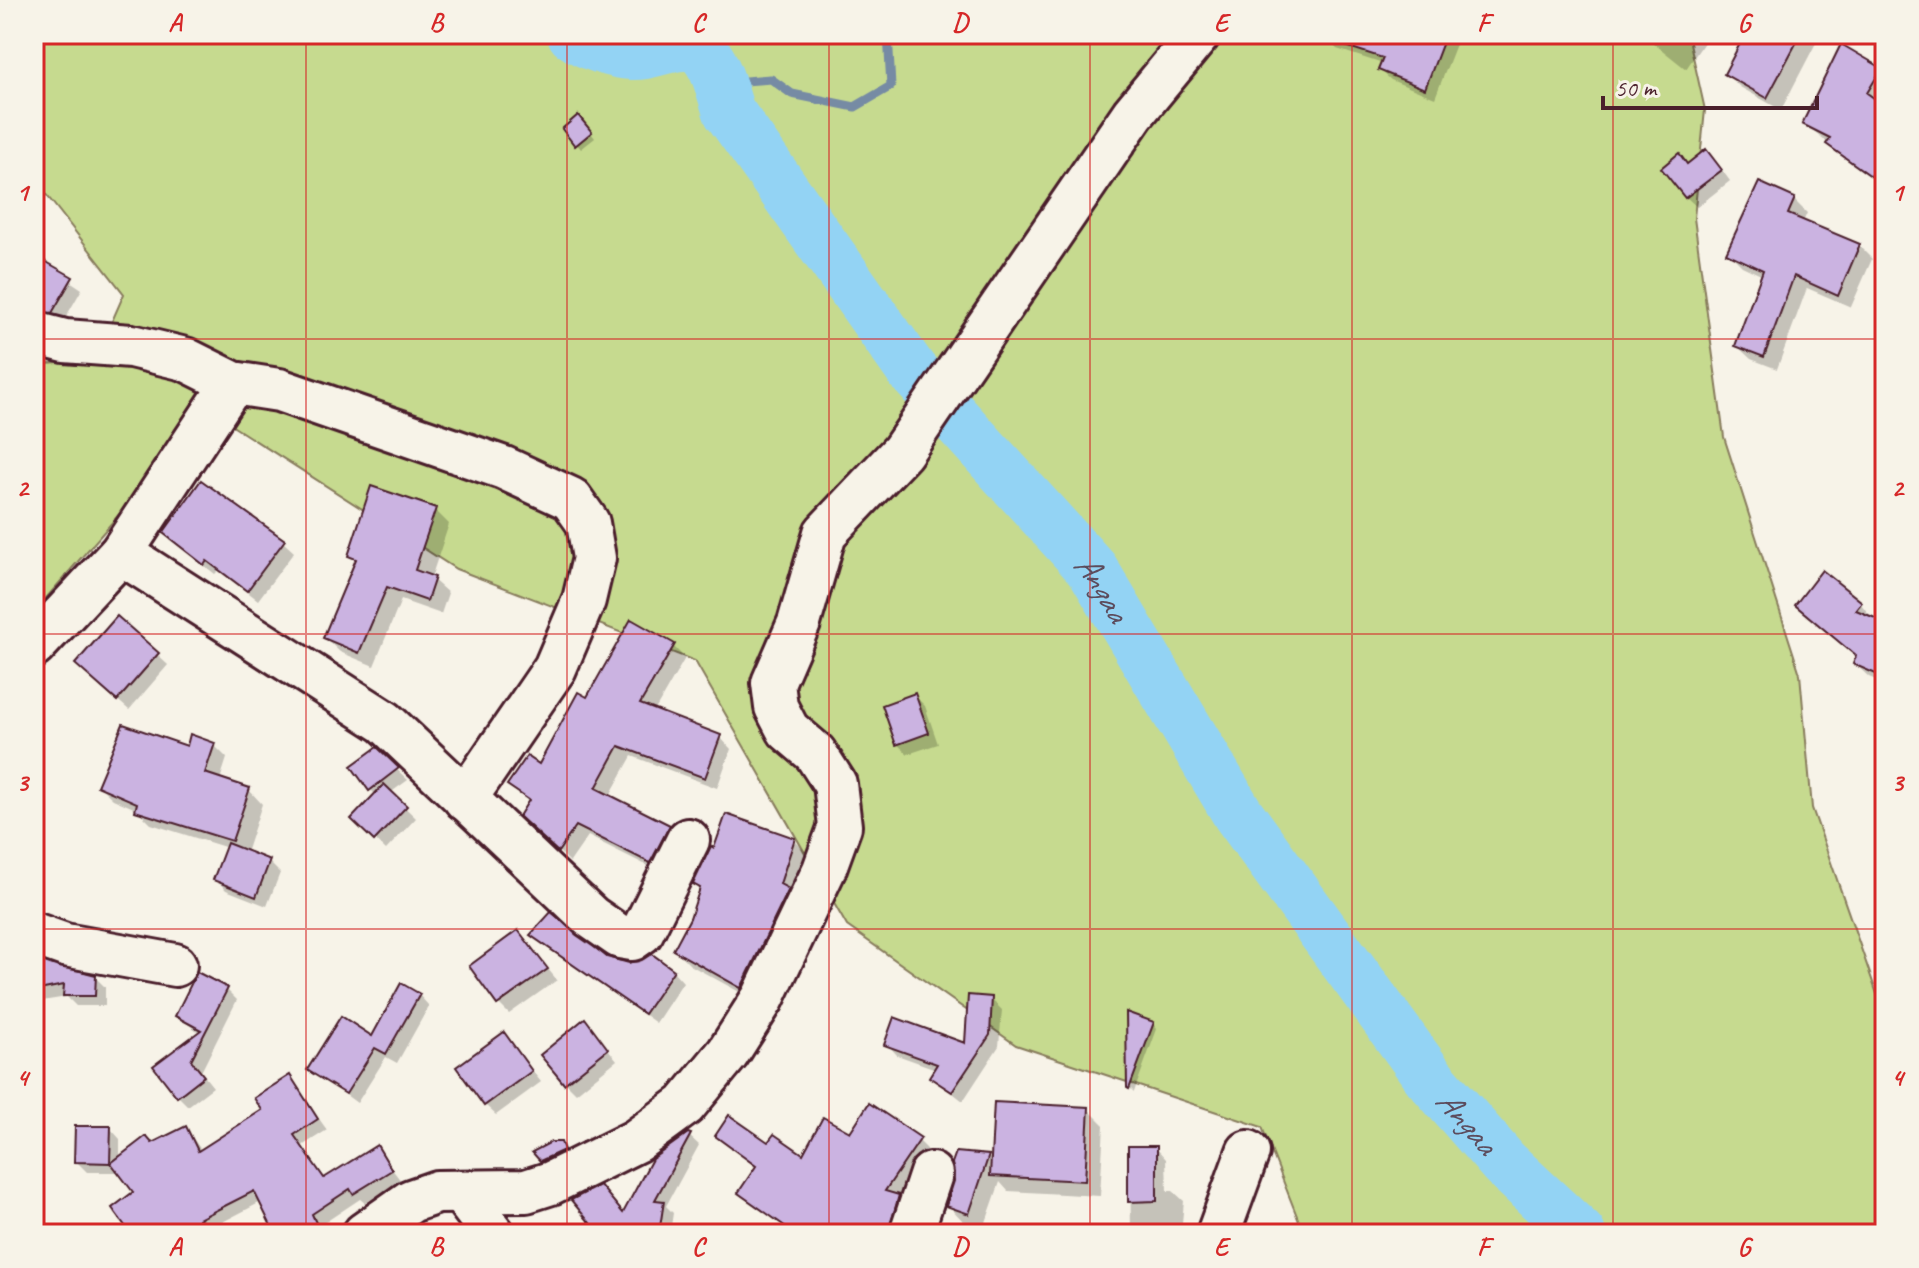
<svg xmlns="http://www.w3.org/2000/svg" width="1919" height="1268" font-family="Caveat,sans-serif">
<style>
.green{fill:#c6da8f;stroke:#887c5d;stroke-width:2}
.shadow{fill:#0003}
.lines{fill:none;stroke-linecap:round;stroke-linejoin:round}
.stream{stroke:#768ba4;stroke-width:9}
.river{stroke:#93d3f4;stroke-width:52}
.building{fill:#cbb3e1;stroke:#4a1f2b;stroke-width:2}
.minor-casing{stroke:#4a1f2b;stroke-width:48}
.minor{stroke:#f7f3e8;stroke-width:42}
.grid{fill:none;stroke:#d62828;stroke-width:2;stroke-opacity:0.55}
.labels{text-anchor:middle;stroke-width:7;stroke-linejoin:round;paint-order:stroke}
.water-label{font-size:34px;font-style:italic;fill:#5c4c5d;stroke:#f7f3e8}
.neatline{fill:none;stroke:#d62828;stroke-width:3}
.grid-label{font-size:26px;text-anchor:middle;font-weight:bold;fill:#d62828}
</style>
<rect width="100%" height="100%" fill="#f7f3e8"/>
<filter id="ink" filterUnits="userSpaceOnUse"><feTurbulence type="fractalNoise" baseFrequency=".0125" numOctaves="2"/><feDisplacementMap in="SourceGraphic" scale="16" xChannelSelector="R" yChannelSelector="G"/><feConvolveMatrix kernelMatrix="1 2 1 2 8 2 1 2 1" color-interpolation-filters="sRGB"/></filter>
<g filter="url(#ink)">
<polygon class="green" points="34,34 1688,34 1705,110 1694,218 1724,437 1800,674 1812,808 1885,1017 1885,1234 1304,1234 1262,1127 1016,1045 847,926 695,661 456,569 209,411 34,612 34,365 95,360 124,294 34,179"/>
<g class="shadow">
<polygon points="1328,34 1460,34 1435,98 1391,80 1380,70 1383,64 1337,49 1326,38"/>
<polygon points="1642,34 1703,34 1707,38 1686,69"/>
<polygon points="1748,34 1813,34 1818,39 1781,110 1740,87 1726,74"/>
<polygon points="1880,69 1885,74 1885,99 1881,106 1885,108 1885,188 1805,124"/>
<polygon points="583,123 595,138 581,149 564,129"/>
<polygon points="1679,156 1689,166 1716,162 1730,181 1697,207 1686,197"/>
<polygon points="1794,200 1807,213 1803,222 1859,246 1872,259 1851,307 1807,288 1777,369 1751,359 1737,346 1763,276 1742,266 1729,253"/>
<polygon points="34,257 82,289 63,322 34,317"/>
<polygon points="435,510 449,524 431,578 448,593 441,614 401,600 374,666 340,652 325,638 357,562 350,556"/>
<polygon points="283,542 294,552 258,600 219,570 215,574 176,543"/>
<polygon points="1823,573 1861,604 1873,619 1885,624 1885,684 1869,677 1855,664 1858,657"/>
<polygon points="117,618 168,665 129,710 88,674"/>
<polygon points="673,646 685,658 654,712 720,737 731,749 717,788 632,756 609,797 669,827 681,839 662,873 588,836 570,862 521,815 530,803 509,785 539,767 587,699"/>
<polygon points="915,696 925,706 938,744 908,754 897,744"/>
<polygon points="214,745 227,758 220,780 249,790 262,804 246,853 269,862 280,873 267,906 226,890 216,879 228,848 151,824 136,809 113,799 99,786 188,749"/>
<polygon points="376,750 408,780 390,793 416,818 386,850 354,819 376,795 370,789"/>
<polygon points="794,840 809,855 756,1001 690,965 675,950 692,919 702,891 695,884"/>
<polygon points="518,933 557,980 509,1014 499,1004"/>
<polygon points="532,935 606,959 673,971 683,982 656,1023"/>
<polygon points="34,960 95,977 105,987 105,1006 76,1006 67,997 36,1002"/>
<polygon points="227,990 237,1000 201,1072 213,1087 188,1106 178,1096 200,1033 177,1016"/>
<polygon points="419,995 429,1006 397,1063 386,1057 357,1103 310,1069 373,1039"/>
<polygon points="991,999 1002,1010 999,1046 963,1101 931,1076 936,1069 897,1055 887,1044 967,1046"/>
<polygon points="585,1021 617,1060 576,1093 565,1082"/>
<polygon points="1153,1024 1157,1029 1134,1092 1129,1087"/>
<polygon points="504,1035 541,1082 496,1115 485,1105"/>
<polygon points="290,1078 327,1130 302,1146 326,1179 376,1148 401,1181 365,1203 360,1199 321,1225 325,1234 277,1234 261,1202 209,1229 217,1234 134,1234 136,1192 120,1172 87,1172 76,1161 110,1128 120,1139 120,1159 185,1128 202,1151 265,1111"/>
<polygon points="1088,1109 1104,1125 1100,1196 1008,1191 1000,1182 984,1228 963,1221 948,1205 988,1157 993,1161"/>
<polygon points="851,1134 915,1137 927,1149 920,1168 898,1200 905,1207 895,1234 794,1234 740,1193 758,1168 717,1136 768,1145 803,1157"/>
<polygon points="688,1135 699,1145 666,1206 673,1213 670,1233 601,1234 624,1216"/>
<polygon points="559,1141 567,1155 548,1164 535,1152"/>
<polygon points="1130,1148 1156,1148 1166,1159 1167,1191 1173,1191 1184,1201 1181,1234 1131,1234"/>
</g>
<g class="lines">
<polyline class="stream" points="719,83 771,79 792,94 855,107 891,86 888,34"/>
<path class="river" id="s1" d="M573,34C588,45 614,53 632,54C653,56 688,33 705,54C718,70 722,92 729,112L912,371L1093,570L1238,814L1429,1077L1504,1163L1580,1234"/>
</g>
<g class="building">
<polygon points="1325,34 1446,34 1425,89 1378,70 1383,58 1324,39"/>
<polygon points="1745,34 1801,34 1767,98 1724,74"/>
<polygon points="1841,44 1882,68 1867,93 1885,106 1885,186 1826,144 1830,138 1802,124"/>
<polygon points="578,115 592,132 575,146 562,129"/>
<polygon points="1706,149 1722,170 1685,198 1661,168 1679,153 1687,164"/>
<polygon points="1759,182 1795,198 1788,214 1860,244 1838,296 1794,276 1764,357 1735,346 1763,270 1726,253"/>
<polygon points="34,255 73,277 52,313 34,310"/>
<polygon points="201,480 285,540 247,591 207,561 204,565 163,533"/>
<polygon points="371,486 436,508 415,570 435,577 427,601 387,587 359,653 323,638 356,559 348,556"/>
<polygon points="1822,570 1862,602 1856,610 1885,622 1885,678 1853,664 1856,656 1795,605"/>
<polygon points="117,616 159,653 117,701 75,664"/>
<polygon points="631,619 675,644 640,704 721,735 705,778 619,746 596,788 670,825 650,863 576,826 558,852 519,816 529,800 507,785 527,756 539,764 578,692 587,697"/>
<polygon points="915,693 929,733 896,745 882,705"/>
<polygon points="123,724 187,746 190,734 215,743 205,773 250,788 232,841 135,811 137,803 97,786"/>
<polygon points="377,747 399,768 369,791 351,766"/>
<polygon points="384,784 407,806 374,841 351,819"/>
<polygon points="726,814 795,838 780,884 789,889 741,988 673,950 690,918 700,888 693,884 711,846 714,848"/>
<polygon points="227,843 270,860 256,897 213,880"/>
<polygon points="551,912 607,957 629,963 652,954 674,970 644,1014 530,935"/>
<polygon points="518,930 548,969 497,1005 469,966"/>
<polygon points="34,959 96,975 95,996 63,996 64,985 34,991"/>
<polygon points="197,972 228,988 191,1060 204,1076 177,1097 153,1066 201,1030 175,1016"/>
<polygon points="401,983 420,994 386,1054 375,1048 346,1094 307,1070 341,1016 372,1036"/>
<polygon points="968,995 992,997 990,1035 952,1092 929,1077 937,1064 884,1045 894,1017 965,1043"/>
<polygon points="1126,1012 1154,1022 1129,1089 1127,1088"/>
<polygon points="585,1018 608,1049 564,1084 540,1055"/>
<polygon points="504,1032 532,1071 484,1106 456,1067"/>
<polygon points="290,1075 318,1119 294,1135 324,1178 377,1145 392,1170 353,1194 350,1189 312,1214 321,1234 275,1234 254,1191 199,1219 220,1234 131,1234 112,1208 133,1192 111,1163 146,1136 152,1143 186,1126 198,1151 262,1110 254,1098"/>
<polygon points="994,1102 1089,1107 1085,1181 990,1176"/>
<polygon points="869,1103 921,1138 885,1191 899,1195 888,1234 796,1234 738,1193 756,1166 715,1136 729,1115 768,1142 774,1134 803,1154 823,1117 850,1132"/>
<polygon points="75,1126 111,1126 110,1163 74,1162"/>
<polygon points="688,1133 691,1134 655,1200 664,1201 659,1234 599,1234 571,1200 600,1185 623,1213 652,1159"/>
<polygon points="551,1142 561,1142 564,1150 540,1161 532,1152"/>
<polygon points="1128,1146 1157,1146 1157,1201 1128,1202"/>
<polygon points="956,1152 989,1155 969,1214 946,1206 954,1181 952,1163"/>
</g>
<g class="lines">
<defs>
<g id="minor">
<polyline points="34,333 65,341 131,346 185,359 233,383 279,390 504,468 571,499 588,523 594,558 584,600 555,668 465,799"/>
<polyline points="121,553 385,722 591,917 620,937 632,939 642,932 688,840"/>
<polyline points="34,646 121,553 233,383"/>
<polyline points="34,934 65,945 175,965"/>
<polyline points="462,1193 493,1234"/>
<polyline points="364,1234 411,1201 437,1192 526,1191 551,1183 636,1141 685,1105 728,1053 763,998 824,870 840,826 835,784 815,753 788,730 776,707 773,683 799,623 825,533 902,452 1133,114 1199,34"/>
<polyline points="911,1234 931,1174"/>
<polyline points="1218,1234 1248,1152"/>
</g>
</defs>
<use href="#minor" class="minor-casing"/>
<use href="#minor" class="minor"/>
</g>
</g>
<path class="grid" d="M306,34V1234M567,34V1234M829,34V1234M1090,34V1234M1352,34V1234M1613,34V1234M34,339H1885M34,634H1885M34,929H1885"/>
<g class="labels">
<g class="water-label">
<text dy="12" stroke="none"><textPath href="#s1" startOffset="808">Angaa</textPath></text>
<text dy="12" stroke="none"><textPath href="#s1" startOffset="1456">Angaa</textPath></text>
</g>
</g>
<rect width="1919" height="1268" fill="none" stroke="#f7f3e8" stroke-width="88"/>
<path d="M1603 96v12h214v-12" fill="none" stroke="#4a1f2b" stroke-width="4"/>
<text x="1615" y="96" font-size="24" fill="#4a1f2b" stroke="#f7f3e8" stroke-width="6" paint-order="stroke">50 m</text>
<rect x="44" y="44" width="1831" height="1180" class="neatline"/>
<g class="grid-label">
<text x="175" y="31">A</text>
<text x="436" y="31">B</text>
<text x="698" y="31">C</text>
<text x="960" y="31">D</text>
<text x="1221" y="31">E</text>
<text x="1483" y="31">F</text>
<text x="1744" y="31">G</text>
<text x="22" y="201">1</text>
<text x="1897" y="201">1</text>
<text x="22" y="496">2</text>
<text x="1897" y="496">2</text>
<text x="22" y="791">3</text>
<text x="1897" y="791">3</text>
<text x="22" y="1086">4</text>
<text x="1897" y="1086">4</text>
<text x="175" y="1255">A</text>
<text x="436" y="1255">B</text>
<text x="698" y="1255">C</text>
<text x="960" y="1255">D</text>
<text x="1221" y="1255">E</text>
<text x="1483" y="1255">F</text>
<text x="1744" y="1255">G</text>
</g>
</svg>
